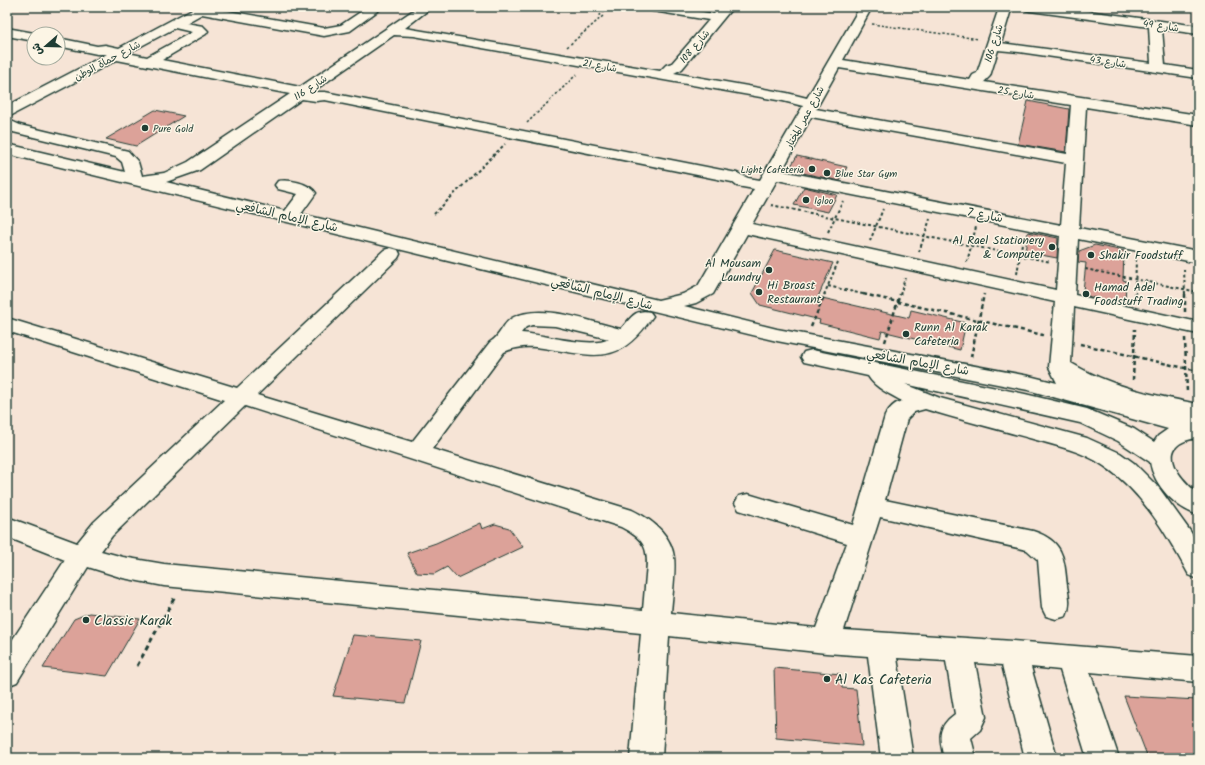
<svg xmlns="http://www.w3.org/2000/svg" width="1205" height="765" font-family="Kalam,'Playpen Sans Arabic',sans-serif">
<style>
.building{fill:#dca299;stroke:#1f3d34}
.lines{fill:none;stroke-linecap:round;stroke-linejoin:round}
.minor-casing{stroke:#1f3d34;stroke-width:3}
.path-far3{stroke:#1f3d34;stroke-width:1.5;stroke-dasharray:2.5 2;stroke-linecap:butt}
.path-far2{stroke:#1f3d34;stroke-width:2;stroke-dasharray:3 2.5;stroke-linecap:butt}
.path-far1{stroke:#1f3d34;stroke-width:2.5;stroke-dasharray:4 3;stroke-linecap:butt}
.path{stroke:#1f3d34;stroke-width:3;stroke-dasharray:5 4;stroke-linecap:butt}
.minor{fill:#fcf5e5;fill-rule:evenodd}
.poi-dot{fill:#1f3d34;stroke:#fcf5e5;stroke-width:1.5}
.labels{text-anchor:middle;stroke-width:3;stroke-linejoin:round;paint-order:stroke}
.far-street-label{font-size:10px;fill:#1f3d34;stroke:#fcf5e5}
.far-poi-label{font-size:10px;fill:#1f3d34;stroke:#fcf5e5;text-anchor:start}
.street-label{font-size:12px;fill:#1f3d34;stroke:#fcf5e5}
.poi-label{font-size:12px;fill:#1f3d34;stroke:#fcf5e5;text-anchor:start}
.near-poi-label{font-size:14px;fill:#1f3d34;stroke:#fcf5e5;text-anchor:start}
</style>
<rect width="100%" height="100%" fill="#f6e4d6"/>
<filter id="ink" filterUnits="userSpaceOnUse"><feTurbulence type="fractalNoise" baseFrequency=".025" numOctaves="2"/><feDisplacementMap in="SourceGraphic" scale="8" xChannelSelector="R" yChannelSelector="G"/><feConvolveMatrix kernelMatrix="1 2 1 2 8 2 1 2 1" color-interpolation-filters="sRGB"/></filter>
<g filter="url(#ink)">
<g class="building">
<polygon points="1028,101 1069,109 1066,152 1018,144"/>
<polygon points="155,110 184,116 136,146 106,139"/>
<polygon points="797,156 847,167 840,181 803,173 791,166"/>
<polygon points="804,187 837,195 828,212 794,205"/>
<polygon points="1028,232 1058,238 1057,258 1025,252"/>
<polygon points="1095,245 1124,251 1123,280 1126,281 1125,304 1090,297 1083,291 1086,263 1078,262 1079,251"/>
<polygon points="775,250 833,263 818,297 909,318 911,310 966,323 960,350 882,331 880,338 819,323 820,320 760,305 752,293"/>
<polygon points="480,523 482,529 495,524 509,528 523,547 457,578 447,567 434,574 417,573 407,553 436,543"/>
<polygon points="89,613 140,619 107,676 43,668 74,619"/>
<polygon points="353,635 421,641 405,703 333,696"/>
<polygon points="774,668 841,674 842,688 856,689 862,746 776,738"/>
<polygon points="1124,696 1198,700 1198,758 1148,758"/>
</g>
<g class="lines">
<defs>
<g id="minor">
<path d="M196,7H212L211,8L324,28L341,25L368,7H383L350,31L324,36L202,14L186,23L203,26L208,31L206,34L162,60L300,87L418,7H432L405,28L660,71L666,65L672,63L709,20L653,11L649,10L647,7H675L714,14L720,7H733L682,69L674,73L787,93L807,98L860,7H872L843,60L970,80L973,75L977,73L998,11L1001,7H1015L1010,13L1001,43L1151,63L1149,27L1030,11L1026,10L1024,7H1058L1198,26V34L1162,29L1165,65L1198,70V78L1019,52L998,50L990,76L984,82L1198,115V125L1086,107L1079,228L1198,251V263L1078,239L1075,295L1198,322V334L1074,307L1071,363C1111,387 1153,395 1198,404V420L1182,416L1198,420V438C1155,443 1175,476 1198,493V515C1176,508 1154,486 1150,462L1118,441L1080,423L905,384L940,398L1087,438L1120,453L1134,463L1159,488L1190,531L1198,544V579L1189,575C1167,535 1143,492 1104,466C1083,451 1057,446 1033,439C997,429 961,420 925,409L914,412L907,419L885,500L1033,531C1064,541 1064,558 1067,586C1069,598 1071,605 1066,616L1056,619L1046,616L1042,608L1038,560L1027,550L880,517L844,630L1013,641L1198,656V682L1090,672L1119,758H1087L1060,670L1031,667L1057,758H1025L1002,665L975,663L986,717L980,730L971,738L976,758H944C939,738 937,727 955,714L946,661L897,658L913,758H881L868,656L826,653L669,636L662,758H630L641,633L164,586L123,578L88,567L17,682L7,686V648L65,560L7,537V517L77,543L94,522L224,400L7,331V318L237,388L384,250L391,248L398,250L400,254L398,258L257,395L412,442L490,342C500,337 502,324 512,318C541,302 591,322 621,329C630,319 635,308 650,312L653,316C618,367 597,356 543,348C529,346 518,346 504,352L432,449L632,510C651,519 671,534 674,557C676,570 672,598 671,613L816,628L847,543L739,510L735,503L739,496L748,494L853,525L885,416C888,410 894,403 902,401C890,394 875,388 868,376L804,362L801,357L804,352L812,350L1025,394L1087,409L1134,429L1154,442L1158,436L1168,429L1028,390L777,341L7,154V144L125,172L122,162L116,157L9,131L7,130V119L20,125L128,151L138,162L142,176L164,173L188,162L290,94L117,60L12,115L7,117V106L107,54H97L58,46V38L97,46L105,45L119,48ZM175,28L192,32L147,57L128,53ZM394,35L414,36L783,101L803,106L760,180L748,178L737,173L325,92H312ZM839,68L1071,105L1067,154L816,109ZM302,99L316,101L325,100L732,182L737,186L754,189L698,286L683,294L658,300L301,214L316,193C309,183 289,179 278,181L275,185L278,189L298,194L285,211L166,182L200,170ZM811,117L1066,163L1061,225L782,171ZM777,180L1060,236L1056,290L752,224ZM747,234L1055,302L1049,367L1057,383L1029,376L777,329L684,306L696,303L713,294ZM532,325L555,326L609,339C591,349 543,334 521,333L526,327ZM245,406L621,527C646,540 649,549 646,575C645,587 644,598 643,610L164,564L123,557L101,551L112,536Z"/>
<polygon points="7,28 34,33 38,34 34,34 34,41 7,36"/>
</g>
</defs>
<use href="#minor" class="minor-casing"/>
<g class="path-far3">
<polyline points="872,24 979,39"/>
<polyline points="567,47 603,16 600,15 609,7"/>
<polyline points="527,123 578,73"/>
</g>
<g class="path-far2">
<polyline points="771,205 1051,262"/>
<polyline points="434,214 505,144"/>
<polyline points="828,232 843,201"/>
<polyline points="870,241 883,209"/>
<polyline points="919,252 930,219"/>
<polyline points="967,262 976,227"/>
<polyline points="1085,269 1198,292"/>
<polyline points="1184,269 1185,295"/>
<polyline points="1017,274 1023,237"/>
<polyline points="828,286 867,295"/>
<polyline points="824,295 838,262"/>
<polyline points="900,295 905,278"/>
<polyline points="1135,295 1136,259"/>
</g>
<g class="path-far1">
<polyline points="863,294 1043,335"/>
<polyline points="1185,294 1185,312"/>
<polyline points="1135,300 1135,294"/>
<polyline points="811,327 825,294"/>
<polyline points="1185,338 1187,393"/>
<polyline points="885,342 900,294"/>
<polyline points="1080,344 1198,371"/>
<polyline points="971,357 984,294"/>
<polyline points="1133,380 1135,329"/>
</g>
<polyline class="path" points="137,666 176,595"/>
<use href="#minor" class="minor"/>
</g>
</g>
<g class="poi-dot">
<circle cx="145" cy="128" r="4"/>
<circle cx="812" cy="169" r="4"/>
<circle cx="827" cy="173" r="4"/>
<circle cx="806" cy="200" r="4"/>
<circle cx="1052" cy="247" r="4"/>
<circle cx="1091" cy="255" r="4"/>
<circle cx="769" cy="270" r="4"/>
<circle cx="759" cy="292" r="4"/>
<circle cx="1086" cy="294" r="4"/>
<circle cx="906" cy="334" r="4"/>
<circle cx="86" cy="620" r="4"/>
<circle cx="827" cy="679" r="4"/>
</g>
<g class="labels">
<g class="far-street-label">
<text transform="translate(1161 25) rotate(8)" y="4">شارع 49</text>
<text transform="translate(993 43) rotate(-72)" y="4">شارع 106</text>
<text transform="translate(694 46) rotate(-50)" y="4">شارع 108</text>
<text transform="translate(107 60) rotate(-28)" y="4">شارع حماة الوطن</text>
<text transform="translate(1108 61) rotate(8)" y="4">شارع 43</text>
<text transform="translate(600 65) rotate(10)" y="4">شارع 21</text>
<text transform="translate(310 87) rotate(-34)" y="4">شارع 116</text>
<text transform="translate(1016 92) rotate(9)" y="4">شارع 25</text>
<text transform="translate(804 117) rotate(-61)" y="4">شارع عمر المختار</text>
</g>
<g class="far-poi-label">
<text x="153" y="132">Pure Gold</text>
<text x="804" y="173" text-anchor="end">Light Cafeteria</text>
<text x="835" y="177">Blue Star Gym</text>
<text x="814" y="204">Igloo</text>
</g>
<g class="street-label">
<text transform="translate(985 215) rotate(11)" y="4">شارع 7</text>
<text transform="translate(287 216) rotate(13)" y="4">شارع الإمام الشافعي</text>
<text transform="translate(602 293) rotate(14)" y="4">شارع الإمام الشافعي</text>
<text transform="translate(918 362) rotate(10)" y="4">شارع الإمام الشافعي</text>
</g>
<g class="poi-label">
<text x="1044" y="244" text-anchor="end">Al Rael Stationery<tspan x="1044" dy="14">&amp; Computer</tspan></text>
<text x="1099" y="259">Shakir Foodstuff</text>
<text x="761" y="267" text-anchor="end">Al Mousam<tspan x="761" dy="14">Laundry</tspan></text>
<text x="767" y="289">Hi Broast<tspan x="767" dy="14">Restaurant</tspan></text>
<text x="1094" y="291">Hamad Adel<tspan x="1094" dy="14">Foodstuff Trading</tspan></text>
<text x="914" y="331">Runn Al Karak<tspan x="914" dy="14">Cafeteria</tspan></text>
</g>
<g class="near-poi-label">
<text x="94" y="625">Classic Karak</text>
<text x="835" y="684">Al Kas Cafeteria</text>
</g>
</g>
<rect width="1205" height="765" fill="none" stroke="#fcf5e5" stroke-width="24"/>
<rect x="12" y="12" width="1181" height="741" fill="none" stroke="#1f3d34" stroke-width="1.5" filter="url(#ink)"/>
<g transform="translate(46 46) rotate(250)"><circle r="19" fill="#fcf5e5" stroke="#a4ab9e"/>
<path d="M0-3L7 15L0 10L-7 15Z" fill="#1f3d34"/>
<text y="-6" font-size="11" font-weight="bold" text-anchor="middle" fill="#1f3d34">ش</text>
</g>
</svg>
